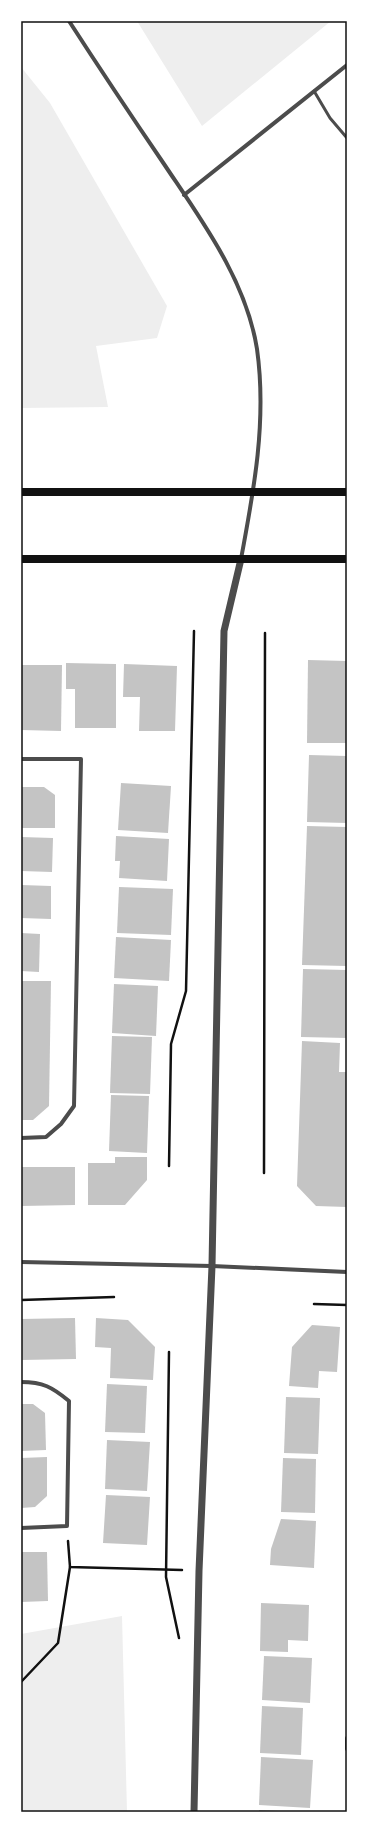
<svg xmlns="http://www.w3.org/2000/svg" width="368" height="1833" font-family="'Titillium Web',sans-serif">
<style>
.green{fill:#eee}
.building{fill:#c4c4c4}
.lines{fill:none;stroke-linecap:round;stroke-linejoin:round}
.path{stroke:#111;stroke-width:2.5}
.service{stroke:#4c4c4c;stroke-width:3}
.minor{stroke:#4c4c4c;stroke-width:4}
.tertiary{stroke:#4c4c4c;stroke-width:7}
.secondary{stroke:#111;stroke-width:8}
.neatline{fill:none;stroke:#111;stroke-width:1.5}
</style>
<rect width="100%" height="100%" fill="#fff"/>
<g class="green">
<polygon points="137,21 331,21 202,126"/>
<polygon points="21,67 50,103 167,306 157,338 96,346 108,407 21,408"/>
<polygon points="122,1616 127,1812 21,1812 21,1634"/>
</g>
<g class="building">
<polygon points="308,660 347,661 347,743 307,743"/>
<polygon points="66,663 116,664 116,728 75,728 75,689 66,689"/>
<polygon points="124,664 177,666 175,731 139,731 140,697 123,697"/>
<polygon points="21,665 62,665 61,731 21,730"/>
<polygon points="309,755 347,756 347,823 307,822"/>
<polygon points="121,783 171,786 168,833 118,830"/>
<polygon points="21,787 44,787 55,795 55,828 21,828"/>
<polygon points="307,826 347,827 347,966 302,965"/>
<polygon points="116,836 169,839 167,881 119,878 120,861 115,861"/>
<polygon points="21,837 53,838 52,872 21,871"/>
<polygon points="21,885 51,886 51,919 21,918"/>
<polygon points="119,887 173,889 171,935 117,933"/>
<polygon points="21,933 40,934 39,972 21,971"/>
<polygon points="116,937 171,940 169,981 114,978"/>
<polygon points="303,969 347,970 347,1038 301,1037"/>
<polygon points="21,981 51,981 49,1106 33,1120 21,1120"/>
<polygon points="114,984 158,986 156,1036 112,1033"/>
<polygon points="112,1036 152,1037 150,1094 110,1093"/>
<polygon points="302,1041 340,1043 339,1072 347,1072 347,1207 316,1206 297,1186"/>
<polygon points="111,1095 149,1096 147,1153 109,1151"/>
<polygon points="115,1157 147,1157 147,1180 125,1205 88,1205 88,1163 115,1163"/>
<polygon points="21,1167 75,1167 75,1205 21,1206"/>
<polygon points="75,1318 76,1359 21,1360 21,1319"/>
<polygon points="96,1318 128,1320 155,1347 153,1380 110,1378 111,1348 95,1347"/>
<polygon points="312,1325 340,1327 337,1372 319,1371 318,1388 289,1386 292,1347"/>
<polygon points="107,1384 147,1386 145,1433 105,1432"/>
<polygon points="286,1397 320,1398 318,1454 284,1453"/>
<polygon points="21,1404 33,1404 45,1413 46,1450 21,1451"/>
<polygon points="107,1440 150,1442 147,1491 105,1489"/>
<polygon points="47,1457 47,1496 35,1507 21,1508 21,1458"/>
<polygon points="283,1458 316,1459 315,1513 281,1512"/>
<polygon points="106,1495 150,1497 147,1545 103,1543"/>
<polygon points="281,1519 316,1521 314,1568 270,1565 271,1549"/>
<polygon points="21,1552 47,1552 48,1601 21,1602"/>
<polygon points="261,1603 309,1605 308,1641 288,1640 288,1652 260,1651"/>
<polygon points="264,1656 312,1658 310,1703 262,1700"/>
<polygon points="262,1706 303,1708 301,1755 260,1753"/>
<polygon points="261,1757 313,1760 310,1808 259,1805"/>
<polygon points="259,1810 279,1811 279,1812 259,1812"/>
</g>
<g class="lines">
<g class="path">
<polyline points="169,1166 171,1044 186,991 194,631"/>
<polyline points="264,1173 265,633"/>
<polyline points="21,1300 114,1297"/>
<polyline points="314,1304 347,1305"/>
<polyline points="169,1352 166,1577 179,1638"/>
<polyline points="68,1541 70,1567 182,1570"/>
<polyline points="21,1682 58,1643 70,1567"/>
</g>
<polyline class="service" points="314,91 330,118 347,138"/>
<g class="minor">
<path d="M69,21C100,69 132,117 164,164C202,221 246,280 257,349C267,420 254,490 241,559"/>
<polyline points="184,195 347,65"/>
<polyline points="21,759 81,759 74,1106 61,1124 46,1137 21,1138"/>
<polyline points="21,1262 212,1266 347,1272"/>
<path d="M21,1382C43,1382 52,1387 69,1401L67,1526L21,1528"/>
<polyline points="347,1738 347,1749"/>
</g>
<polyline class="tertiary" points="194,1812 199,1571 212,1266 224,631 241,559"/>
<g class="secondary">
<polyline points="21,492 347,492"/>
<polyline points="21,559 347,559"/>
</g>
</g>
<rect width="368" height="1833" fill="none" stroke="#ffffff" stroke-width="44"/>
<rect x="22" y="22" width="324" height="1789" class="neatline"/>
</svg>
